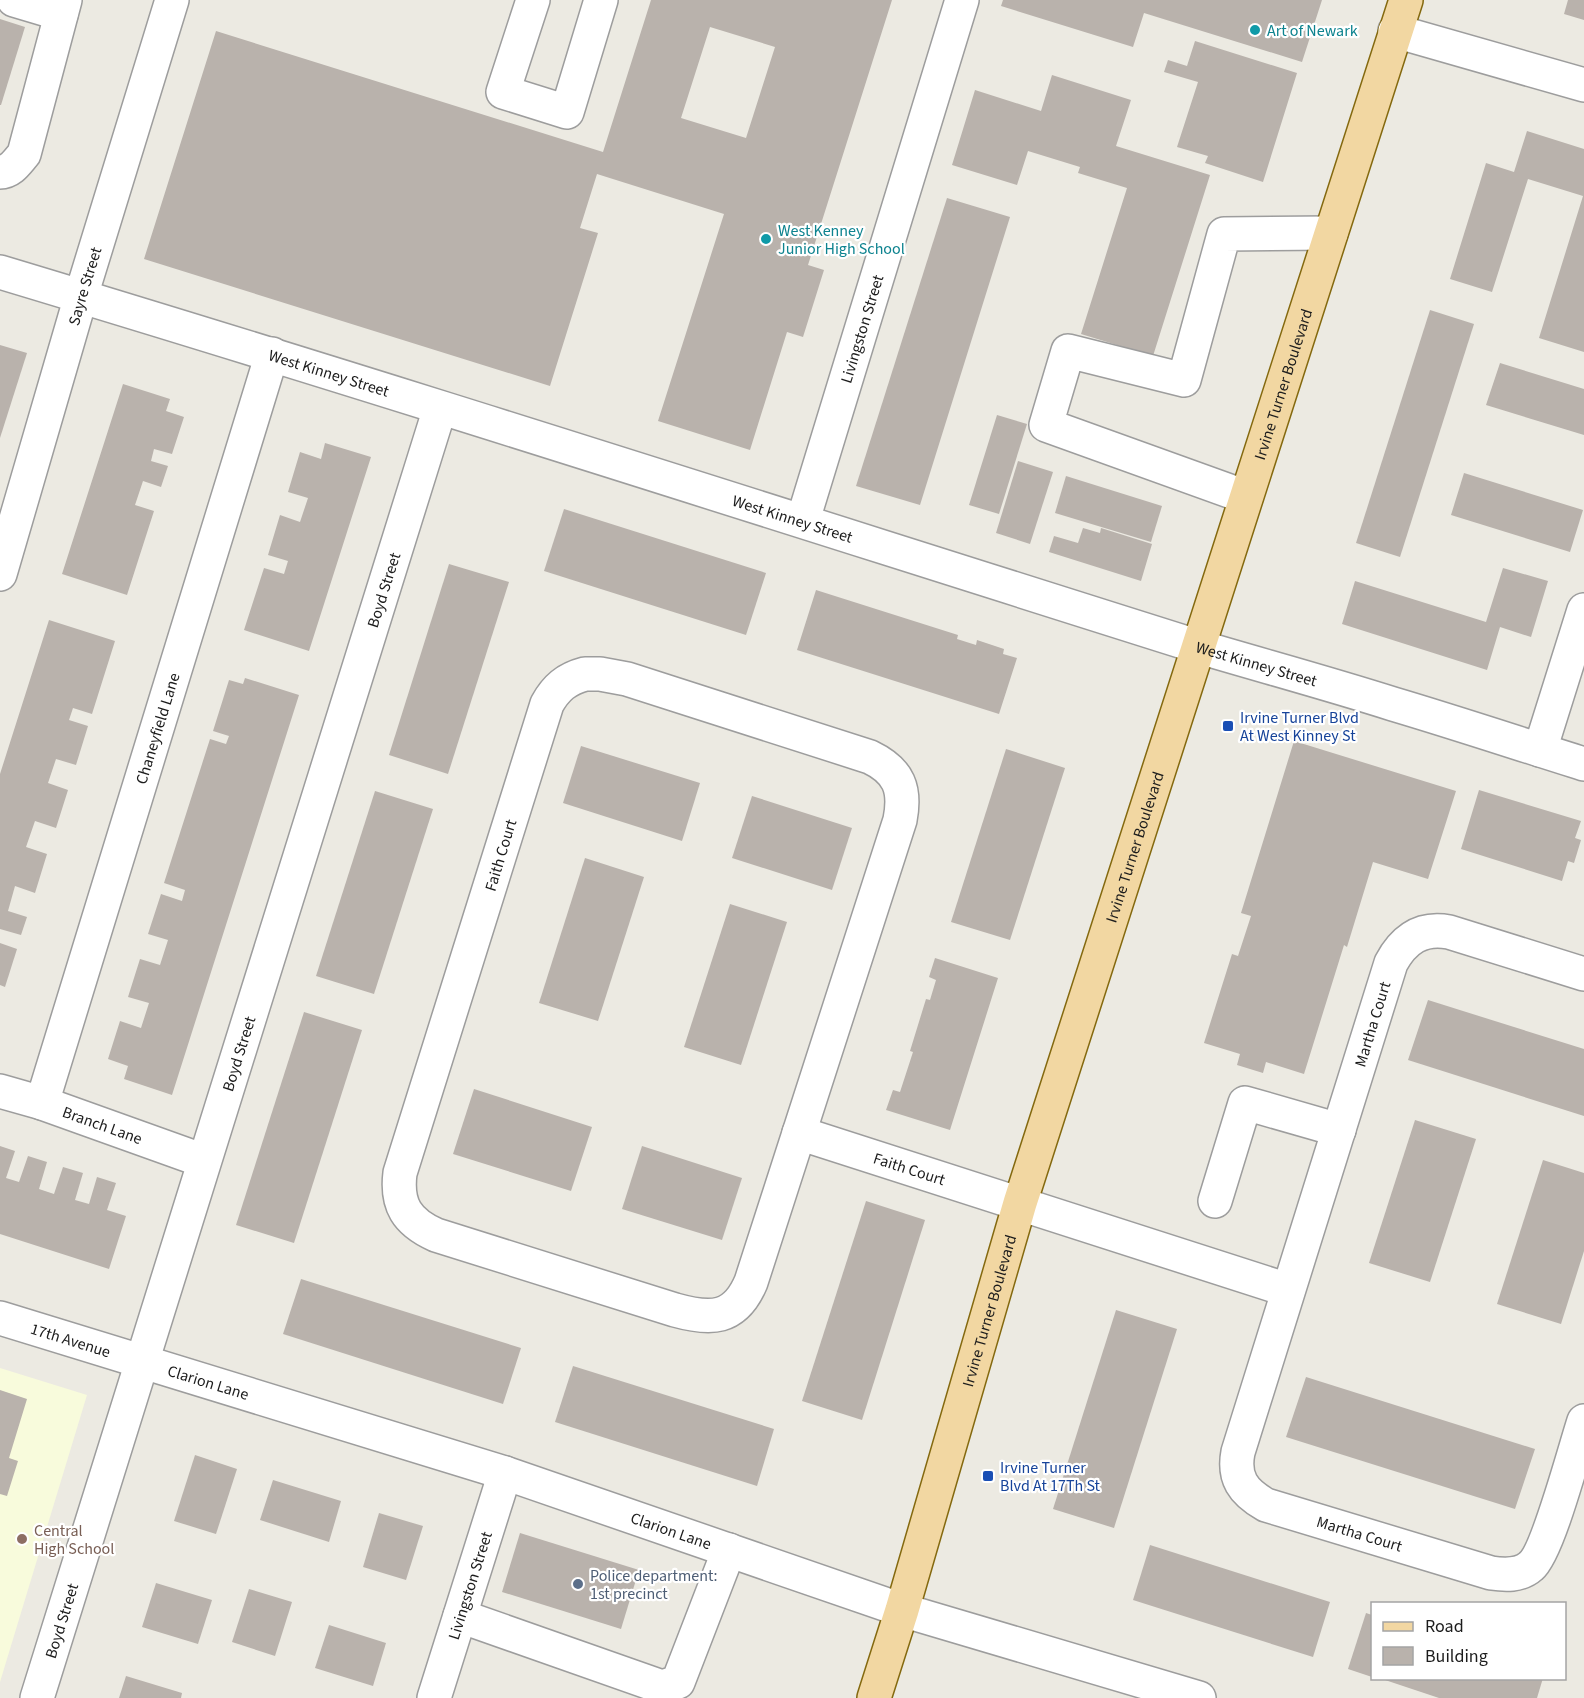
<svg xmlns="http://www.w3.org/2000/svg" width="1584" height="1698" font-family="'Source Sans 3',sans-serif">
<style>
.education{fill:#f8fbdc}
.building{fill:#b9b2ac;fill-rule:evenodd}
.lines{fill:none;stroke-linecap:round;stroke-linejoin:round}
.minor-casing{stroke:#9d9d9d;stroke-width:36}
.major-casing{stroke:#84690f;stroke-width:36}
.minor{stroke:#fff;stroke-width:33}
.major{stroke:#f2d7a2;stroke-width:33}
.culture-dot{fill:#0f9aa8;stroke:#fff;stroke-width:2}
.transit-dot{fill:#1a4fb4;stroke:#fff;stroke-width:2}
.education-dot{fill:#8d6e63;stroke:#fff;stroke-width:2}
.service-dot{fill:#5c6f8a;stroke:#fff;stroke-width:2}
.labels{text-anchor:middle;stroke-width:4.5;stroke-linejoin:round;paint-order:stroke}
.culture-label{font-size:16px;fill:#0d838f;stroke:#fff;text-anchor:start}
.street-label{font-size:16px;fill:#1c1c1c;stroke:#fff}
.transit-label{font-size:16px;fill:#164399;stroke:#fff;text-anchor:start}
.education-label{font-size:16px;fill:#785e54;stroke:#fff;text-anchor:start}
.service-label{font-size:16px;fill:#4e5e75;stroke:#fff;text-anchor:start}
</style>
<rect width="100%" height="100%" fill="#eceae2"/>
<polygon class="education" points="0,1368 87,1395 0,1682"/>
<g class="building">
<path d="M651,0H892L808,265L824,270L803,337L787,332L750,450L658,421L724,214L597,174L580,228L598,233L550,386L144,259L216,31L603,152ZM710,27L775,47L746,138L681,118Z"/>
<polygon points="1003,0 1322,0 1302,62 1144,13 1133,47 1001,6"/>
<polygon points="1568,0 1584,0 1584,20 1564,14"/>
<polygon points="0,19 25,27 1,105 0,105"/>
<polygon points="1195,41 1297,73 1263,182 1205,163 1208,156 1177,147 1198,82 1164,72 1168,60 1187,66"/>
<polygon points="1052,75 1131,100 1116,146 1210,175 1153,356 1081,334 1127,188 1078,173 1080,167 1028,151 1017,185 952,165 975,90 1041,111"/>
<polygon points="1527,131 1584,149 1584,352 1539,338 1583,196 1528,179 1492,292 1450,279 1486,163 1514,172"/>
<polygon points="947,198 1010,217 920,505 856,486"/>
<polygon points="1430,310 1474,324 1400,557 1356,543"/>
<polygon points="0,345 27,353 0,438"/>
<polygon points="1500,363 1584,389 1584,435 1486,405"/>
<polygon points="123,384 170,399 166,411 184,417 172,454 154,449 151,461 168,466 161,487 143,481 135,505 154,511 127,595 62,574"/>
<polygon points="997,415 1027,424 999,514 969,505"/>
<polygon points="325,443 371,457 309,651 244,630 264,568 284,574 288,561 268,555 280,515 300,522 308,498 288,492 300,452 321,459"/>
<polygon points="1018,461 1053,472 1030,544 996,533"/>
<polygon points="1464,473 1583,510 1570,552 1451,515"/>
<polygon points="1066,476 1162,506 1151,542 1055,513"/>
<polygon points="564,509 766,573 746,635 544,571"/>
<polygon points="1083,528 1100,533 1101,528 1152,544 1141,581 1049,552 1054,536 1078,543"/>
<polygon points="449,564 509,582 448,774 389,755"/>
<polygon points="1503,568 1548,581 1531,637 1500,627 1487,670 1342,624 1355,581 1486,622"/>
<polygon points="816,590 958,635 957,639 976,645 977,640 1004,649 1003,654 1017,658 999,714 797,650"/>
<polygon points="49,620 115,641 92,714 73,708 69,720 88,726 76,765 56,759 48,783 68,790 56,828 35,821 26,847 47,854 35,893 15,886 8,911 27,917 21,935 0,929 0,774"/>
<polygon points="245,678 299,695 172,1095 124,1079 128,1066 108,1059 120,1021 141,1028 149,1003 128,997 140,959 160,965 168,940 148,934 161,894 182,901 185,890 164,883 210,739 226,744 229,736 213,731 229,680 243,684"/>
<polygon points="1294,741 1456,791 1428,879 1373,862 1347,947 1344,945 1304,1074 1266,1062 1263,1073 1237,1065 1240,1054 1204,1043 1232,954 1238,956 1251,916 1241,913"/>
<polygon points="581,746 700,783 682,841 563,803"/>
<polygon points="1006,749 1065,768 1010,940 951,922"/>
<polygon points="1479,790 1581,821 1575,838 1581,840 1574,863 1568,861 1562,881 1461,849"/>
<polygon points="375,791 433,809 374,994 316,976"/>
<polygon points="752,796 852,828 832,890 732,858"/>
<polygon points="585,858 644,877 598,1021 539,1003"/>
<polygon points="730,904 787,922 741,1065 684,1047"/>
<polygon points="0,943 17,949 5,987 0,985"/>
<polygon points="935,958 998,978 950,1130 886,1110 893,1090 900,1092 913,1052 910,1051 926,999 930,1000 936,980 929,977"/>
<polygon points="1428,1000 1584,1049 1584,1116 1408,1060"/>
<polygon points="304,1012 362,1030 294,1243 236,1225"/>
<polygon points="474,1089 592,1127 571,1191 453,1154"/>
<polygon points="1415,1120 1476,1139 1430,1282 1369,1263"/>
<polygon points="0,1146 15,1151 6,1178 19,1182 28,1156 47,1162 39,1189 54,1194 63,1167 83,1173 75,1200 89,1204 97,1177 116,1183 107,1210 126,1216 109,1269 0,1234"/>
<polygon points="642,1146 742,1178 722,1240 622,1209"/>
<polygon points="1543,1160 1584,1173 1584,1251 1561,1324 1497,1304"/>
<polygon points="866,1201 925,1220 862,1420 802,1401"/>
<polygon points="301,1279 521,1348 503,1404 283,1334"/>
<polygon points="1116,1310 1177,1329 1114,1528 1053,1509"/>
<polygon points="573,1366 774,1429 757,1486 555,1422"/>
<polygon points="1306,1377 1535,1449 1515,1509 1286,1437"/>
<polygon points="0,1390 27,1399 9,1458 18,1461 7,1496 0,1494"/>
<polygon points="195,1455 237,1469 216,1534 174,1521"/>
<polygon points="273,1480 341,1501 329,1542 260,1520"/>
<polygon points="379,1513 423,1526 406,1580 363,1567"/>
<polygon points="520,1533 639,1570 621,1629 502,1592"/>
<polygon points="1150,1545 1330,1602 1313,1657 1133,1600"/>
<polygon points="156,1583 212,1600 198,1644 142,1627"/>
<polygon points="249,1589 292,1602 275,1656 232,1642"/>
<polygon points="1366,1613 1372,1615 1372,1677 1348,1669"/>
<polygon points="329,1625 386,1643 373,1686 315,1668"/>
<polygon points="126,1676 182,1693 181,1698 119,1698"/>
<polygon points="1379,1678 1543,1678 1537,1698 1439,1698"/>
</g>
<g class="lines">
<defs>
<g id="minor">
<polyline points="14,0 61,14"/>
<polyline points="533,0 503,92 567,112 601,0"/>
<polyline points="1395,31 1584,85"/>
<path d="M0,172C11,172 17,162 24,154L65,0"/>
<path id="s1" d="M0,272C399,392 796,520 1193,645C1260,665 1327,683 1393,704C1457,723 1520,744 1584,764"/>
<polyline points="1246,497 1046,425 1068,351 1184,380 1224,234 1331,233"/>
<path id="s2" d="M803,520L962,0"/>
<path id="s3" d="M0,574L81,296L172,0"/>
<path d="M585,674H600L627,679L870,757C899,771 906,789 900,820L751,1282C735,1320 711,1320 675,1310L436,1235C407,1222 396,1205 400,1173L547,704C556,688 566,679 585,674Z"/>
<polyline points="1540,750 1584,610"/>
<path id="s4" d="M1584,974L1449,932C1422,927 1404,939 1391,963L1238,1452C1233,1478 1243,1492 1266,1505L1491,1573C1505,1575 1520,1576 1531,1566C1548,1552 1575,1448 1584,1421"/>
<path id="s5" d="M0,1091L42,1103L204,1161"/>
<path id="s6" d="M42,1103L272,354"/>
<path id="s7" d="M799,1133L1288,1290"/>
<polyline points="1215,1201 1245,1103 1339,1130"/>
<path id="s8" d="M0,1318L505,1473L902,1610L1199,1698"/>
<polyline points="460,1616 662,1687 678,1682 729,1550"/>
<path id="s9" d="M37,1698L440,408"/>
<path id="s10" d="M434,1698L505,1473"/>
</g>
<g id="major">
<path id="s11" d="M874,1698L902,1610L1020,1203L1406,0"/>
</g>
</defs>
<use href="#minor" class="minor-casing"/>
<use href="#major" class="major-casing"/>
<use href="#minor" class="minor"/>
<use href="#major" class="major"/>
</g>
<g class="culture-dot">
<circle cx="1255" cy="30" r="6"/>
<circle cx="766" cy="239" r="6"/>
</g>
<g class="transit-dot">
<rect x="1222" y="720" width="12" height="12" rx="3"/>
<rect x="982" y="1470" width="12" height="12" rx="3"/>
</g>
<circle class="education-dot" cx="22" cy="1539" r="6"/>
<circle class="service-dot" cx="578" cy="1584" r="6"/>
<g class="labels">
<g class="culture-label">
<text x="1267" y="36">Art of Newark</text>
<text x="778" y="236">West Kenney<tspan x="778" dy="18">Junior High School</tspan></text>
</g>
<g class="street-label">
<text dy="6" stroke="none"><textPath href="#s3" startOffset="300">Sayre Street</textPath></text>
<text dy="6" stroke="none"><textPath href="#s2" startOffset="200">Livingston Street</textPath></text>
<text dy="6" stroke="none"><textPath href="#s1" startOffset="344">West Kinney Street</textPath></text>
<text dy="6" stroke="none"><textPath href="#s11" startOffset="1376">Irvine Turner Boulevard</textPath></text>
<text dy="6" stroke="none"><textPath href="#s1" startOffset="830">West Kinney Street</textPath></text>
<text dy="6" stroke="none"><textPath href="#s9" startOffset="1161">Boyd Street</textPath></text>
<text dy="6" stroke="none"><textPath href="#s1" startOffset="1316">West Kinney Street</textPath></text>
<text dy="6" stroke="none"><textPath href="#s6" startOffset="392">Chaneyfield Lane</textPath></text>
<text dy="6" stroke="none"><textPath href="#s11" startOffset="890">Irvine Turner Boulevard</textPath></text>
<text transform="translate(500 855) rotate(-73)" y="6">Faith Court</text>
<text transform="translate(1372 1024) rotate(-73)" y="6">Martha Court</text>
<text dy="6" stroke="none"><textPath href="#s9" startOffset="675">Boyd Street</textPath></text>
<text dy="6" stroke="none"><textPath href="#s5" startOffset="108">Branch Lane</textPath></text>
<text dy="6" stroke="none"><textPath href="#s7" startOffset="116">Faith Court</textPath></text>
<text dy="6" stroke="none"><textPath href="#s11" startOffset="404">Irvine Turner Boulevard</textPath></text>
<text dy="6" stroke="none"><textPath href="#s8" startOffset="74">17th Avenue</textPath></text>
<text dy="6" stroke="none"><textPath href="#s8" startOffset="218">Clarion Lane</textPath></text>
<text dy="6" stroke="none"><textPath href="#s8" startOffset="704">Clarion Lane</textPath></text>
<text dy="6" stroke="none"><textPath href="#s4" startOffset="888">Martha Court</textPath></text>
<text dy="6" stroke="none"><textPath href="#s10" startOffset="118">Livingston Street</textPath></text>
<text dy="6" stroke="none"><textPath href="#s9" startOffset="81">Boyd Street</textPath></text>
</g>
<g class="transit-label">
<text x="1240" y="723">Irvine Turner Blvd<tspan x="1240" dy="18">At West Kinney St</tspan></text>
<text x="1000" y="1473">Irvine Turner<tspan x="1000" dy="18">Blvd At 17Th St</tspan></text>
</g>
<g class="education-label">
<text x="34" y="1536">Central<tspan x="34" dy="18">High School</tspan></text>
</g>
<g class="service-label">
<text x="590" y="1581">Police department:<tspan x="590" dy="18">1st precinct</tspan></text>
</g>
</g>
<rect x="1371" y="1602" width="195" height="78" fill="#ffffff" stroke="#a4a4a4" stroke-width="1.5"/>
<rect x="1383" y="1622" width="30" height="9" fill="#f2d7a2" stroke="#a4a4a4" stroke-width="1.5"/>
<text x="1425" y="1632" font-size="18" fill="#1c1c1c">Road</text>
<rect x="1383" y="1647" width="30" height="18" fill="#b9b2ac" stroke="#a4a4a4" stroke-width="1.5"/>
<text x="1425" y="1662" font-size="18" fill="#1c1c1c">Building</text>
</svg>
